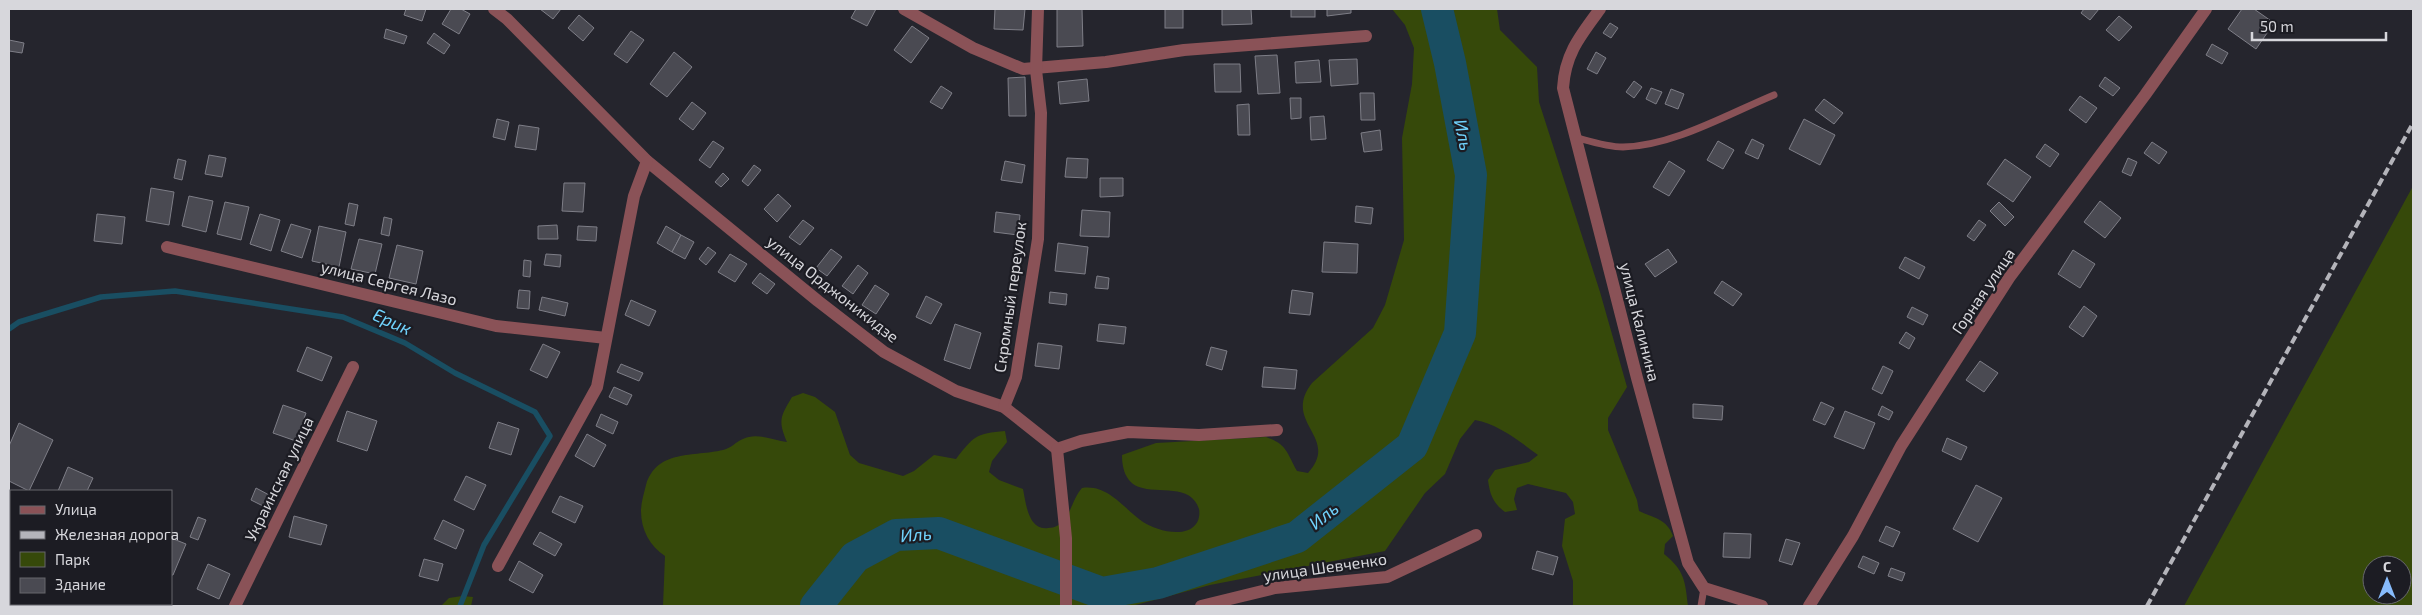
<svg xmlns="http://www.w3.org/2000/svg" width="2422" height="615" font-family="'Exo 2',sans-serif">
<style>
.green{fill:#36490a;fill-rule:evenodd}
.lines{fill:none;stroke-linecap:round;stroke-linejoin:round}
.stream{stroke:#194e62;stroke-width:5.5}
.river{stroke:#194e62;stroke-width:32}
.building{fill:#4a4a52;stroke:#7e7e87}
.service{stroke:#8a5257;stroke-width:7}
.minor{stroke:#8a5257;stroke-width:12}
.rail{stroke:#b4b4ba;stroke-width:4;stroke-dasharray:8 4;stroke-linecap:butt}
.labels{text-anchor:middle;stroke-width:4.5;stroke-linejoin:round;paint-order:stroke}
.street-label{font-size:16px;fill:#d7d7dc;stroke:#1c1c23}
.water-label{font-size:18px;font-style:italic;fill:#70d2fc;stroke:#1c1c23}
</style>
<rect width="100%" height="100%" fill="#25252d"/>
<g class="green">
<path d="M1392,9H1497L1500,30L1537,67L1539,102L1600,292L1627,387L1608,418V430L1637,500L1639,511C1654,518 1667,519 1673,536L1665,544L1664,554C1685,571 1685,581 1688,606H1573V581L1562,546L1565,519L1575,514L1573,502L1566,493L1528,484L1517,488L1514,499L1517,510L1505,512C1493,503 1490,495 1488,480L1495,470L1529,462L1538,455C1519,441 1498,424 1475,420L1460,439L1445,474L1425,493L1385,551L1210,585L1132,606H663L665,556C650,546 641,530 641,511C641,502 644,494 646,485C657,449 694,457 723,450C732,448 735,442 743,439C756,432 773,440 787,442C778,421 780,417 792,397L803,393L815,397L835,412L850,455L859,463L903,476L914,471L934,455L956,459C973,437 976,433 1005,431L1007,442L992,461L989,472L999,480L1023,489C1026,503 1028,531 1048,528C1055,528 1060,525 1065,519C1072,509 1074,497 1082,488C1108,484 1123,508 1143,522C1155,530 1185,539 1196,524C1199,520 1200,514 1199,509C1191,483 1158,494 1139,487C1125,482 1122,467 1122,455L1156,443L1266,437C1287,444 1287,453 1297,471L1308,473C1341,437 1281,423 1312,383L1373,328L1385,305L1404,240L1402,138L1412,84L1414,48L1405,25Z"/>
<path d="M2413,186V606H2184ZM2372,565H2402V595H2372Z"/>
<polygon points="462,596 473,597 471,606 441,606 449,598"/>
</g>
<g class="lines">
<polyline class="stream" points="9,329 19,322 101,297 175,291 343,317 405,343 455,373 535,412 550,436 484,545 460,606"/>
<polyline class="river" points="816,606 855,557 896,535 939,533 1102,593 1158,583 1297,537 1412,446 1460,333 1471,175 1450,63 1437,9"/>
</g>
<g class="building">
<polygon points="406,9 426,9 422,21 404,15"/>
<polygon points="451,9 461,9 470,14 459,34 442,24"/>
<polygon points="540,9 561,9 553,19"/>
<polygon points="856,9 876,9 867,26 851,18"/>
<polygon points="995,9 1025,9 1023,30 994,29"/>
<polygon points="1057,9 1082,9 1083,46 1057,47"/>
<rect x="1165" y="9" width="18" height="19"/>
<polygon points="1222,9 1251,9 1252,24 1222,25"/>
<rect x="1291" y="9" width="24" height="8"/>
<polygon points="1327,9 1351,9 1351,13 1327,16"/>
<polygon points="2084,9 2099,9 2090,20 2081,13"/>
<polygon points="2242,9 2254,9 2274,23 2256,49 2228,29"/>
<polygon points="579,15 594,28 583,41 568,28"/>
<polygon points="2119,16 2132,27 2119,41 2106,30"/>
<polygon points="1610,23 1618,28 1611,38 1603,33"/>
<polygon points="912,26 929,38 911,63 894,50"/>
<polygon points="386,29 407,36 404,44 384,38"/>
<polygon points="631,31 644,40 627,63 614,54"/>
<polygon points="434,33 450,45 444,54 427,43"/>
<polygon points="9,40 24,43 22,53 9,51"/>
<polygon points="2212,44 2228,53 2222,64 2206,55"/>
<polygon points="674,52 692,67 667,97 650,84"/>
<polygon points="1596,52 1606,58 1597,74 1587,69"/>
<polygon points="1277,55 1280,93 1258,94 1255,56"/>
<polygon points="1357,59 1358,84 1331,86 1329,60"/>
<polygon points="1319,60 1321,82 1296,83 1295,62"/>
<polygon points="1214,64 1240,64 1241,92 1215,92"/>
<polygon points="1025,77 1026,116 1009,116 1008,78"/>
<polygon points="2105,77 2120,88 2113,96 2099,86"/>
<polygon points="1087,79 1089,101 1060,104 1058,82"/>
<polygon points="1634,81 1642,87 1634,98 1626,92"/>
<polygon points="941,86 952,93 942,109 930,102"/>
<polygon points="1651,88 1662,92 1656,104 1646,99"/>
<polygon points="1671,89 1684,94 1678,109 1665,104"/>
<polygon points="1360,93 1374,93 1375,120 1361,120"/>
<polygon points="2080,96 2097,108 2086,123 2069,110"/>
<polygon points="1290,98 1301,98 1301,118 1291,119"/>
<polygon points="1824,99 1843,113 1834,124 1815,110"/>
<polygon points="692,102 706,113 693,130 679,119"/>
<polygon points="1249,104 1250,135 1238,135 1237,105"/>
<polygon points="1324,116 1326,139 1311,140 1310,117"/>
<polygon points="497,119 509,122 505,140 493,137"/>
<polygon points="1804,119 1835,135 1820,165 1789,149"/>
<polygon points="519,125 539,128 536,150 515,147"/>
<polygon points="1380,130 1382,150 1364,152 1361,133"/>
<polygon points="1752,139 1764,145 1758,159 1745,153"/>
<polygon points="713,141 724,148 710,168 699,160"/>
<polygon points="1718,141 1734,150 1723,169 1707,160"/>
<polygon points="2152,142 2167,152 2159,164 2144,153"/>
<polygon points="2045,144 2059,154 2050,167 2036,157"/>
<polygon points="209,155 226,158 222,177 205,174"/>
<polygon points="1067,158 1088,159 1087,178 1065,177"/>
<polygon points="2128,158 2137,162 2131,176 2122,172"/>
<polygon points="178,159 186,161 182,180 174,178"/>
<polygon points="2005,159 2031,177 2013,202 1987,184"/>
<polygon points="1005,161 1025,165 1022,183 1001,180"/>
<polygon points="1669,161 1685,171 1669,196 1653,187"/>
<polygon points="754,165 761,170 748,186 742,181"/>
<polygon points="723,173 729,179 721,187 715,182"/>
<polygon points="1100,178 1123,178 1123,196 1100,197"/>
<polygon points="564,183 585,183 583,212 562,211"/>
<polygon points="151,188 174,192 169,225 146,221"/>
<polygon points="778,194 791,206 777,222 764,209"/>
<polygon points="189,196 213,201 206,232 182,226"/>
<polygon points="2100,201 2121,218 2105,238 2084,222"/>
<polygon points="225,202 249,207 241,240 217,234"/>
<polygon points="1999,202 2014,217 2005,226 1990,211"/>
<polygon points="349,203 358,205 354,226 345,224"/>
<polygon points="1356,206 1373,208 1371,224 1355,222"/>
<polygon points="1082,210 1110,212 1109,237 1080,236"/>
<polygon points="996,212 1020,215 1018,235 994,232"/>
<polygon points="97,214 125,217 122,244 94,241"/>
<polygon points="260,214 280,220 271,251 250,244"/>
<polygon points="384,217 392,219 389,236 381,234"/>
<polygon points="803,220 814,228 800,245 789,237"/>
<polygon points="1979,220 1986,225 1974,241 1967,236"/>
<polygon points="291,224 311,230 302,258 281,251"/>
<polygon points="557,225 558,239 538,239 538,226"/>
<polygon points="319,226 346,232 339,267 312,261"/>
<polygon points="578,226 597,227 596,241 577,240"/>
<polygon points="666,226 681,235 672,252 657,243"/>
<polygon points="681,235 694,242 685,259 672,252"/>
<polygon points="359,239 382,244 375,274 351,269"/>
<polygon points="1324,242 1358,244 1357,273 1322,272"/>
<polygon points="1058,243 1088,247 1085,274 1055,271"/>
<polygon points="397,245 423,251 416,284 389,278"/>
<polygon points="708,247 716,253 706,265 699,259"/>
<polygon points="831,249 842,257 827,276 816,268"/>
<polygon points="1668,249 1677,262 1655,277 1645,264"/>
<polygon points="2073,250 2095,264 2080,288 2058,274"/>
<polygon points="546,254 561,255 560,267 544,265"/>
<polygon points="730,254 747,264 735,282 718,272"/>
<polygon points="1905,257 1925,267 1919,279 1899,268"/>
<polygon points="524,260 531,261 530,277 523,276"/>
<polygon points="858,265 868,273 853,294 842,286"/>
<polygon points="760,273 775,284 767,294 752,283"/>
<polygon points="1097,276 1109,278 1108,289 1095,288"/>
<polygon points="1722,281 1742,294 1733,306 1714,293"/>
<polygon points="875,285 889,294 876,314 862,305"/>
<polygon points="519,290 530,291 529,309 517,308"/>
<polygon points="1292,290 1313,293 1310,315 1289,313"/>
<polygon points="1050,292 1067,294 1066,305 1049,303"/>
<polygon points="926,296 942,304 931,324 916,317"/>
<polygon points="542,297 568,303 565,316 539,310"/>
<polygon points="631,300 656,311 649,326 625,315"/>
<polygon points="2084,306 2097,316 2083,337 2069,327"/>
<polygon points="1912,307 1928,315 1923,325 1907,317"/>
<polygon points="955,324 981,333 970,369 944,360"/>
<polygon points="1099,324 1126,327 1124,344 1097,341"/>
<polygon points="1906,332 1915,338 1909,349 1899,343"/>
<polygon points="1038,343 1062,346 1059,369 1035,366"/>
<polygon points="543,344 560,352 547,378 530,370"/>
<polygon points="307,347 332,357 322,381 297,371"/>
<polygon points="1211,347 1227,351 1222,370 1206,365"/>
<polygon points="1980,361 1998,373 1984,392 1966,380"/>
<polygon points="621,364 643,373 639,381 617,372"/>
<polygon points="1883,366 1893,371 1882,394 1872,389"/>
<polygon points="1264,367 1297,370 1295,389 1262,387"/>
<polygon points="614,387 632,395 627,405 609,397"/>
<polygon points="1821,402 1834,408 1825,425 1813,420"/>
<polygon points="1693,404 1723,406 1722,420 1693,418"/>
<polygon points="283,405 306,413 296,441 273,433"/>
<polygon points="1882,406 1893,412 1889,420 1878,415"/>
<polygon points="347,411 377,421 367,451 337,441"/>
<polygon points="1845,411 1875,423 1864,449 1834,437"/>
<polygon points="601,414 618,422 613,434 596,426"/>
<polygon points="498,422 519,429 511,455 489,448"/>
<polygon points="19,423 53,440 29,491 9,481 9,446"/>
<polygon points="587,434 606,445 594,467 575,456"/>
<polygon points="1947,438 1967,447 1961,460 1942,451"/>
<polygon points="68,467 93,478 87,491 58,491"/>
<polygon points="466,476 486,485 474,510 454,500"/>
<polygon points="1976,485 2002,498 1978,542 1953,529"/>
<polygon points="256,488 271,496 265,507 251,500"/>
<polygon points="560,496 583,506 575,523 552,512"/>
<polygon points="294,516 327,525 321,545 289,537"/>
<polygon points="198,517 206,520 198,540 190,537"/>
<polygon points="443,520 464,530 456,549 434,539"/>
<polygon points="1886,526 1900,532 1893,547 1879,541"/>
<polygon points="540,532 562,544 555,556 533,544"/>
<polygon points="9,533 11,534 11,556 9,555"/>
<polygon points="1724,533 1751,534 1750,558 1723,557"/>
<polygon points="171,538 186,544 173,575 171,575"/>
<polygon points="1786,539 1800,543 1792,565 1779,561"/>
<polygon points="1537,551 1558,557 1553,575 1532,569"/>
<polygon points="1863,556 1879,563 1874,574 1858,567"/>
<polygon points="424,559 443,564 438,581 419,576"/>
<polygon points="519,561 543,575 533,593 509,580"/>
<polygon points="208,564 230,574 219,599 197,589"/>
<polygon points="1891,568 1905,573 1902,581 1888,576"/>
</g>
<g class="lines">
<g class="service">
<path d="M1574,137C1589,141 1607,147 1623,147C1673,146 1728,114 1774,95"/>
<polyline points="1701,606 1704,588"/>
</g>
<g class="minor">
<polyline points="494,9 507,19 647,161 818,301 884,352 956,391 1004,407 1057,449 1081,441 1128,432 1199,435 1277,430"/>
<polyline points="904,9 973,48 1023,69 1106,62 1184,50 1366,36"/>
<path d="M1600,9C1580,36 1565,54 1563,88L1637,378L1688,563L1704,588L1762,606"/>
<polyline points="167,247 496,326 606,338"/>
<polyline points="1004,407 1016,377 1038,239 1041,113 1036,70 1038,9"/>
<polyline points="1057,449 1066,538 1066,606"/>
<polyline points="9,510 11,512"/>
<polyline points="498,566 597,387 634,196 647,161"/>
<polyline points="160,604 164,606"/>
<polyline points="235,606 353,367"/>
<polyline points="1201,606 1275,588 1387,577 1476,535"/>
<polyline points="1809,606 1853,536 1901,446 2009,278 2145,95 2206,9"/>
</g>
<polyline class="rail" points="2147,606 2413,123"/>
</g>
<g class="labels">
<g class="street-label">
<text transform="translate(389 283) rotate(14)" y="6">улица Сергея Лазо</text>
<text transform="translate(833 289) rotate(38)" y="6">улица Орджоникидзе</text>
<text transform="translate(1983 291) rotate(-56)" y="6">Горная улица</text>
<text transform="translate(1010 297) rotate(-82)" y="6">Скромный переулок</text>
<text transform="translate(1640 322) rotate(76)" y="6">улица Калинина</text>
<text transform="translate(279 479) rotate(-64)" y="6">Украинская улица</text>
<text transform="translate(1325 567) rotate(-8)" y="6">улица Шевченко</text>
</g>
<g class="water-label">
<text transform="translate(1463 135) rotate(78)" y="6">Иль</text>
<text transform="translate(392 322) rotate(24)" y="6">Ерик</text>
<text transform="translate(1324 516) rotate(-38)" y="6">Иль</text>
<text transform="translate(916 535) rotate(-5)" y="6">Иль</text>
</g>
</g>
<rect width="2422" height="615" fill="none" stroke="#d7d7dc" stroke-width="20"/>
<rect x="10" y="490" width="162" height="115" fill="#1c1c23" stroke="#67676d"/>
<rect x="20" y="506" width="25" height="8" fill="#8a5257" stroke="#67676d"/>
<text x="55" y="515" font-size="15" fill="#d7d7dc">Улица</text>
<rect x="20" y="531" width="25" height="8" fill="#b4b4ba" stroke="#67676d"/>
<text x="55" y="540" font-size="15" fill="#d7d7dc">Железная дорога</text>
<rect x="20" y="552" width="25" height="15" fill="#36490a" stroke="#67676d"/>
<text x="55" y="565" font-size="15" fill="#d7d7dc">Парк</text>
<rect x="20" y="578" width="25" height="15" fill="#4a4a52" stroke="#67676d"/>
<text x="55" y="590" font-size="15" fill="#d7d7dc">Здание</text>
<g transform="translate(2387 580)"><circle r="24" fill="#1c1c23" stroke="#67676d"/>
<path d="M0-4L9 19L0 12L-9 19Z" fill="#87bbfb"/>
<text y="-8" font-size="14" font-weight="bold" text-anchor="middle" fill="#d7d7dc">С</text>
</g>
<path d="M2252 32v8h134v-8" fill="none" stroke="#d7d7dc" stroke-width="2.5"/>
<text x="2260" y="32" font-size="15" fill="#d7d7dc" stroke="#1c1c23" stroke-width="4" paint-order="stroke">50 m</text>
</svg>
